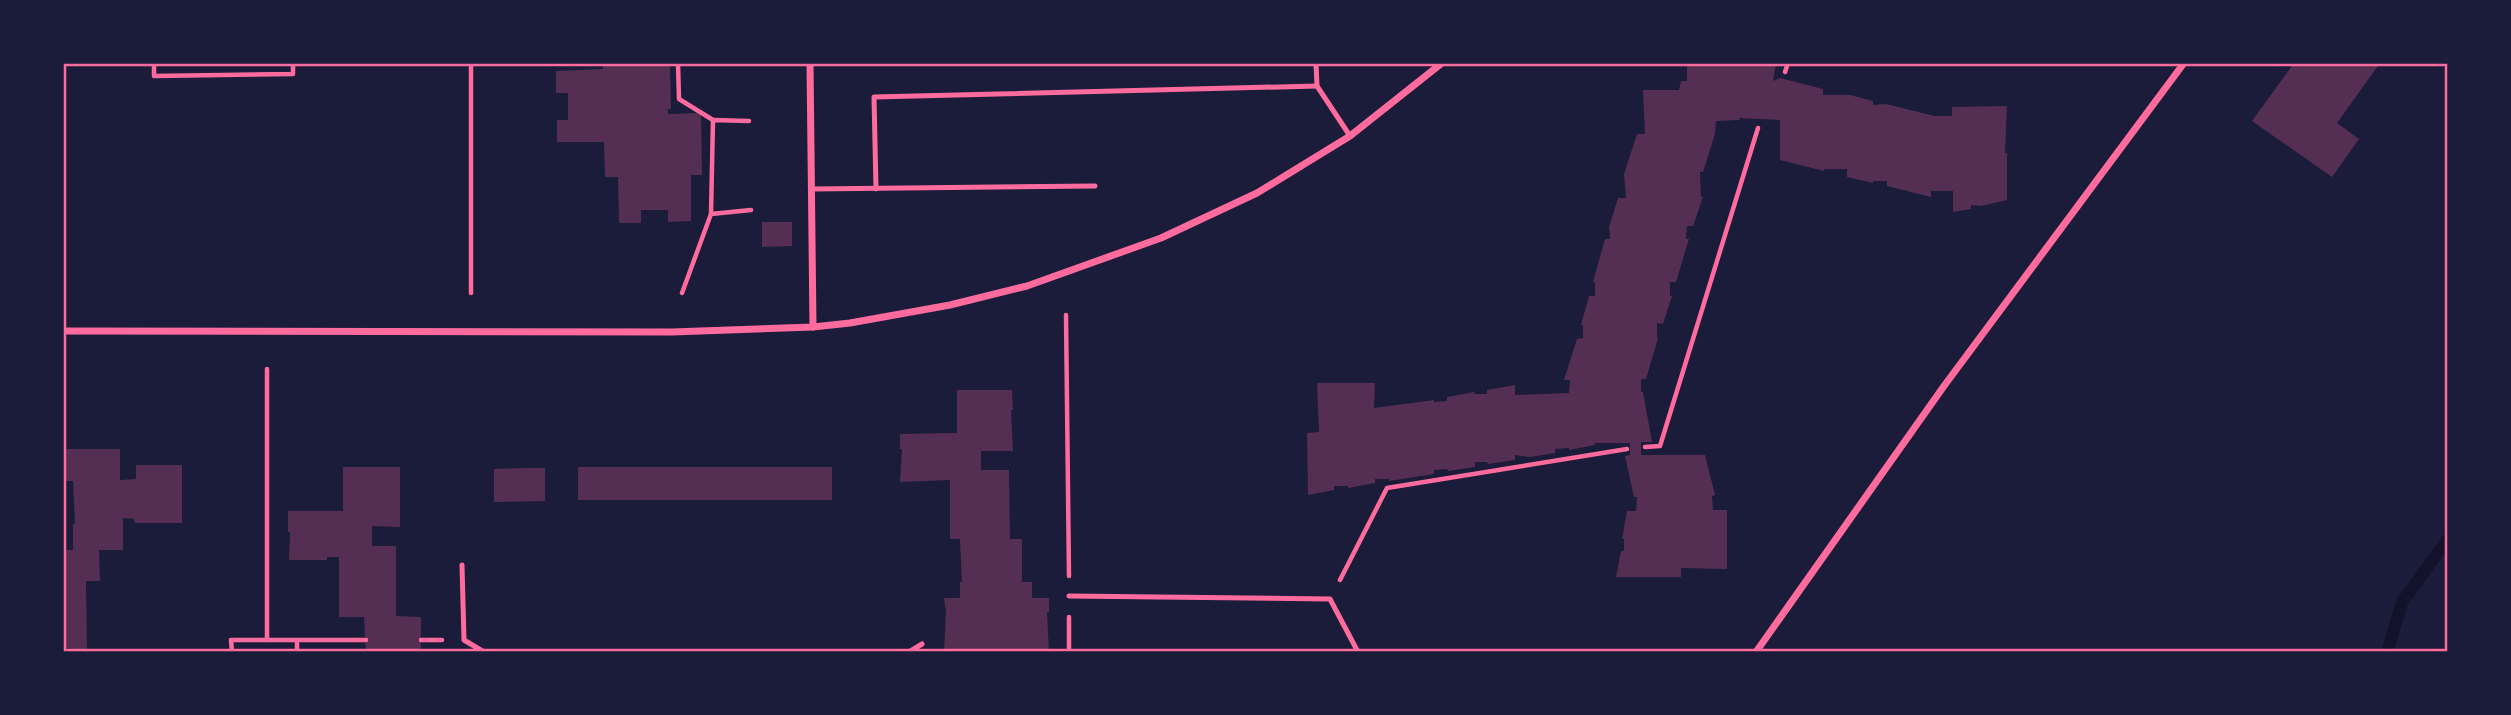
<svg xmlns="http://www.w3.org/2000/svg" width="2511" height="715" font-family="Merriweather,serif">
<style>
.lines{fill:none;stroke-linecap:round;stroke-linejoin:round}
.stream{stroke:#12122b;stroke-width:12}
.building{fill:#542f53}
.path{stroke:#ff6b9d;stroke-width:4.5}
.service{stroke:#ff6b9d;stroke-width:5}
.minor{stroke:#ff6b9d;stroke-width:7}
.neatline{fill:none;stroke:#ff6b9d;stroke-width:2.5}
</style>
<rect width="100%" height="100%" fill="#1b1b3a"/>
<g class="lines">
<polyline class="stream" points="2387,652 2402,602 2448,539"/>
</g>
<g class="building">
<polygon points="603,63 670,63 671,109 668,109 668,114 701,113 702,175 691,175 691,221 668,222 668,210 641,210 641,223 619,223 618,177 605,177 604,142 557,142 557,120 568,120 568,93 556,93 556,71 603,69"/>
<polygon points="1687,63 1776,63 1773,81 1780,78 1823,89 1823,95 1850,95 1873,101 1873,105 1886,104 1934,116 1952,116 1952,107 2007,106 2005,153 2007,153 2007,200 1981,206 1971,205 1971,209 1953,212 1953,191 1931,191 1931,197 1887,186 1887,181 1873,181 1873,183 1847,177 1847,169 1824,169 1824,171 1780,160 1780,120 1739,118 1740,120 1716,121 1715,134 1703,172 1700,172 1701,197 1703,197 1693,226 1687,226 1686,239 1689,239 1676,282 1670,282 1670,296 1672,296 1663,324 1657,323 1657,338 1658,338 1646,379 1641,379 1641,392 1643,392 1652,442 1641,442 1641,455 1705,455 1715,495 1712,496 1713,510 1727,510 1727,569 1681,568 1681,577 1616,577 1621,551 1624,551 1624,539 1622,539 1627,511 1636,511 1637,497 1634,497 1625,456 1630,455 1630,443 1595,443 1595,445 1569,450 1569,448 1555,449 1555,453 1530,457 1515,455 1515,460 1488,464 1487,462 1475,462 1475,467 1448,471 1447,469 1434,470 1434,474 1389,481 1389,479 1375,479 1375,483 1348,488 1348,486 1334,486 1334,490 1308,495 1307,433 1319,432 1317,383 1375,383 1374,408 1434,400 1434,402 1447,401 1447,397 1475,392 1474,394 1487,394 1487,390 1515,385 1515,395 1569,393 1570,380 1564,380 1577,339 1583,338 1583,325 1581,325 1589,296 1595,296 1595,282 1593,282 1605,239 1610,239 1609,227 1618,198 1626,198 1624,174 1637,134 1645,134 1643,90 1679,90 1681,81 1687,81"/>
<polygon points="2294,63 2380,63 2337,123 2359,139 2332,177 2252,121"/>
<polygon points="762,222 792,222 792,246 762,247"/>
<polygon points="957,390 1012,390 1013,410 1011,410 1013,451 981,451 981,470 1009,470 1010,539 1022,539 1022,582 1032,582 1032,598 1049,598 1049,612 1047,612 1049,652 944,652 946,612 944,598 960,598 960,582 962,582 960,539 950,539 950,480 900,482 902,449 900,449 900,434 957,433"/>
<polygon points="63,449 120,449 120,480 136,479 136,465 182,465 182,523 135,523 134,519 123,518 123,550 99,550 100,581 86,581 87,649 135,649 135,652 78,652 78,649 63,648 63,550 73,550 73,524 75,524 73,481 63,481"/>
<polygon points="343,467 400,467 400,527 372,526 372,546 396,546 396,616 421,617 421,652 366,652 364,617 339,617 339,557 327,557 327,560 289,560 290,532 288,532 288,511 343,511"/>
<rect x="578" y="467" width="254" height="33"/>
<polygon points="528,468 545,468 545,501 494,502 494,469"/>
</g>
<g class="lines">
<g class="path">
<polyline points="154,63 154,76 293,74 293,63"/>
<polyline points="678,63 679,99 713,120"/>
<polyline points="1785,72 1788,63"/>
<polyline points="711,214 713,120 749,121"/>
<polyline points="471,293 471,63"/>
<polyline points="682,293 711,214 751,210"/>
<polyline points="1066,315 1069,576"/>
<polyline points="1645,447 1660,446 1758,128"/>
<polyline points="1340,580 1387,488 1627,449"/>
<polyline points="1069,617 1069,652 1085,652"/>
<polyline points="267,640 297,640 297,652"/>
<polyline points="297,640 366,640"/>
<polyline points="421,640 442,640"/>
<polyline points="232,652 231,640 267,640 267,369"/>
<polyline points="1049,652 1069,652"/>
</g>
<g class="service">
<polyline points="1316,63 1317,86 1350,136"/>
<polyline points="812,189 1095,186"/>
<polyline points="876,189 874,97 1317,86"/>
<polyline points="462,565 464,640 484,652"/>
<polyline points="1069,596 1330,599 1358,652"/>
<polyline points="909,652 922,644"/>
</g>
<g class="minor">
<polyline points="810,63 813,327"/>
<polyline points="63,331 672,332 813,327 850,323 950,305 1027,286 1161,238 1257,193 1350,136 1442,63"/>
<polyline points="1756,652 1944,386 2184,63"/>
</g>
</g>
<rect width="2511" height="715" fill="none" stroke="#1b1b3a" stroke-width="130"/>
<rect x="65" y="65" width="2381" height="585" class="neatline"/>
</svg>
